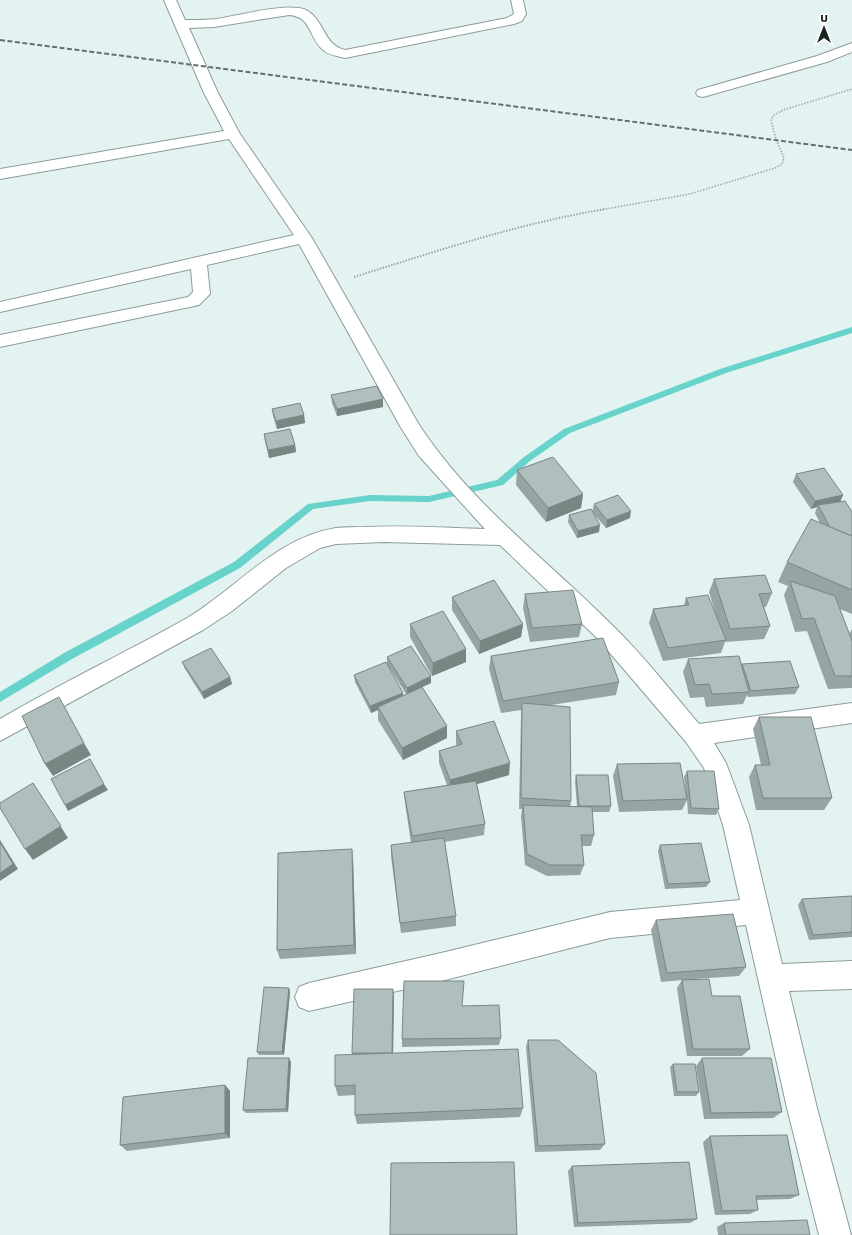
<svg xmlns="http://www.w3.org/2000/svg" width="852" height="1235" font-family="Jost,sans-serif">
<style>
.lines{fill:none;stroke-linecap:round;stroke-linejoin:round}
.stream{fill:#67d3cb;fill-rule:evenodd}
.minor-casing{stroke:#8c9c9a;stroke-width:2}
.path-far1{stroke:#9ba8a6;stroke-width:1.5;stroke-dasharray:1.5 1.5;stroke-linecap:butt}
.path{stroke:#9ba8a6;stroke-width:2;stroke-dasharray:1.5 1.5;stroke-linecap:butt}
.minor{fill:#fff;fill-rule:evenodd}
.rail{stroke:#656f6e;stroke-width:2;stroke-dasharray:5 2.5;stroke-linecap:butt}
.wall{fill:#96a4a3}
.shaded-wall{fill:#7a8684}
.building{fill:#aebfbd;stroke:#7a8684}
</style>
<rect width="100%" height="100%" fill="#e2f3f1"/>
<g class="lines">
<polygon class="stream" points="852,327 852,333 726,373 570,433 530,461 503,485 429,502 370,501 313,509 240,568 72,659 0,702 0,692 64,653 234,562 308,504 370,495 429,496 497,480 524,457 564,429 720,369"/>
<defs>
<g id="minor">
<path d="M164,0H176L185,20C195,20 206,20 216,19C236,16 289,2 306,10C325,20 323,45 345,50L507,18L514,14L511,0H523L526,14L522,21L514,24L345,58C337,56 328,55 322,49C308,36 312,17 289,15L214,27L189,28L218,93L240,134L312,238L418,423C468,501 547,560 613,626C644,656 671,691 699,724L852,703V723L714,743L726,763L749,825L782,964L852,961V989L789,991L817,1108L851,1235H819L787,1108L746,925L610,938L441,981L309,1011L299,1007L295,997L299,987L309,983L441,953L610,912L740,900L723,825L704,768L686,742L598,639L500,545L384,542L336,544L320,548L286,568L232,611L203,630L0,741V719C61,683 125,653 187,618C236,589 277,537 336,528C346,527 357,527 366,527C406,525 445,528 485,529L419,456L400,426L299,244L207,265L210,294L199,305L0,347V335L188,297L193,292L191,269L0,312V302L294,235L229,139L0,179V169L224,131L204,93Z"/>
<polygon points="852,43 852,52 827,62 703,97 698,96 696,93 698,90 817,56"/>
</g>
</defs>
<use href="#minor" class="minor-casing"/>
<polyline class="path-far1" points="600,210 690,194 775,168 782,164 784,158 776,139 771,120 774,115 783,110 852,89"/>
<path class="path" d="M354,277C437,251 520,223 606,209"/>
<use href="#minor" class="minor"/>
<polyline class="rail" points="0,40 852,150"/>
</g>
<g class="wall">
<polygon points="331,395 383,399 383,407 337,416 332,403"/>
<polygon points="272,409 304,415 305,423 277,429 273,416"/>
<polygon points="264,434 295,445 296,452 269,458 265,442"/>
<polygon points="517,470 583,494 581,508 546,522 516,485"/>
<polygon points="796,474 843,495 840,502 852,512 852,614 840,609 849,634 852,629 852,688 828,689 807,631 795,632 784,595 788,586 778,582 787,562 820,523 815,513 817,507 811,509 793,482"/>
<polygon points="594,504 630,518 606,528 592,512"/>
<polygon points="569,515 599,532 577,538 568,522"/>
<polygon points="714,579 772,593 766,607 764,607 770,626 764,639 725,642 721,653 663,661 649,623 653,609 684,605 686,598 717,618 709,592"/>
<polygon points="525,594 582,624 579,637 530,642 523,608"/>
<polygon points="452,597 523,624 521,637 479,654 452,610"/>
<polygon points="410,624 466,649 466,662 432,676 410,637"/>
<polygon points="491,656 619,682 616,695 551,705 571,801 570,807 577,807 575,781 576,775 611,806 609,812 592,812 594,835 591,846 582,846 584,865 580,875 547,876 525,865 521,816 522,809 519,809 521,716 521,710 501,713 489,669"/>
<polygon points="387,657 431,676 431,683 422,687 447,726 447,738 403,760 378,720 378,710 371,713 355,682 354,675 403,693 403,695 406,694 387,664"/>
<polygon points="688,659 742,666 742,664 799,687 795,694 748,697 747,695 743,704 706,707 704,697 690,698 683,672"/>
<polygon points="182,662 230,677 232,684 204,699 185,669"/>
<polygon points="759,717 832,798 824,810 756,810 749,777 755,765 761,765 753,729"/>
<polygon points="456,731 509,775 477,784 485,824 484,835 445,842 456,916 456,926 401,933 391,856 391,845 411,843 405,803 404,792 447,785 439,763 439,751 457,746 456,743"/>
<polygon points="617,764 686,792 684,777 687,771 719,809 716,815 688,814 687,800 682,810 619,812 613,776"/>
<polygon points="660,845 710,882 706,887 665,889 658,851"/>
<polygon points="353,859 356,954 280,959 277,950"/>
<polygon points="852,896 852,937 809,940 798,905 802,899"/>
<polygon points="656,920 746,967 739,976 693,979 712,996 750,1049 742,1056 687,1056 677,988 682,980 661,982 651,930"/>
<polygon points="289,988 290,992 284,1055 259,1055 257,1052"/>
<polygon points="394,997 393,1053 523,1108 520,1117 357,1124 355,1115 355,1095 338,1096 335,1086 352,1055 352,1053"/>
<polygon points="462,1006 501,1038 499,1045 402,1047 402,1039"/>
<polygon points="528,1040 605,1144 600,1150 535,1152 526,1047"/>
<polygon points="702,1058 782,1112 773,1118 704,1119 696,1066"/>
<polygon points="291,1062 288,1112 246,1113 243,1110"/>
<polygon points="673,1064 699,1092 696,1096 674,1096 670,1067"/>
<polygon points="225,1085 230,1091 230,1138 127,1151 120,1145"/>
<polygon points="710,1136 799,1195 790,1199 756,1200 758,1210 750,1214 715,1215 703,1142"/>
<polygon points="572,1166 697,1219 690,1223 574,1227 568,1171"/>
<polygon points="724,1223 810,1235 718,1235 717,1227"/>
</g>
<g class="shaded-wall">
<polygon points="383,399 383,407 337,416 337,409"/>
<polygon points="304,415 305,423 277,429 276,421"/>
<polygon points="295,445 296,452 269,458 268,450"/>
<polygon points="583,494 581,508 546,522 548,508"/>
<polygon points="843,495 840,502 818,505 817,507 811,509 815,501"/>
<polygon points="631,511 630,518 606,528 607,520"/>
<polygon points="600,525 599,532 577,538 578,531"/>
<polygon points="523,624 521,637 479,654 480,641"/>
<polygon points="466,649 466,662 432,676 433,663"/>
<polygon points="431,676 431,683 407,694 407,688"/>
<polygon points="230,677 232,684 204,699 202,692"/>
<polygon points="403,693 403,700 378,707 378,710 371,713 370,706"/>
<polygon points="447,726 447,738 403,760 402,748"/>
<polygon points="84,743 91,755 53,776 45,764"/>
<polygon points="510,763 509,775 449,792 450,780"/>
<polygon points="33,783 68,838 33,860 25,849"/>
<polygon points="104,784 108,790 68,811 65,805"/>
<polygon points="0,840 18,869 0,881"/>
<polygon points="352,849 353,859 356,954 354,945"/>
<polygon points="289,988 290,992 284,1055 282,1052"/>
<polygon points="393,989 394,997 393,1060 392,1053"/>
<polygon points="289,1058 291,1062 288,1112 286,1109"/>
<polygon points="225,1085 230,1091 230,1138 225,1133"/>
</g>
<g class="building">
<polygon points="377,386 383,399 337,409 331,395"/>
<polygon points="300,403 304,415 276,421 272,409"/>
<polygon points="290,429 295,445 268,450 264,434"/>
<polygon points="553,457 583,494 548,508 517,470"/>
<polygon points="824,468 843,495 815,501 796,474"/>
<polygon points="618,495 631,511 607,520 594,504"/>
<polygon points="845,501 852,512 852,536 830,527 818,505"/>
<polygon points="591,509 600,525 578,531 569,515"/>
<polygon points="811,519 852,536 852,590 787,562"/>
<polygon points="765,575 772,593 759,594 770,626 730,629 714,579"/>
<polygon points="494,580 523,624 480,641 452,597"/>
<polygon points="790,581 835,596 852,641 852,676 835,676 814,618 802,619"/>
<polygon points="573,590 582,624 532,628 525,594"/>
<polygon points="708,595 726,640 668,648 653,609 689,605 686,598"/>
<polygon points="443,611 466,649 433,663 410,624"/>
<polygon points="603,638 619,682 503,701 491,656"/>
<polygon points="411,646 431,676 407,688 387,657"/>
<polygon points="211,648 230,677 202,692 182,662"/>
<polygon points="739,656 749,692 712,694 709,684 695,685 688,659"/>
<polygon points="790,661 799,687 751,691 742,664"/>
<polygon points="386,662 403,693 370,706 354,675"/>
<polygon points="422,687 447,726 402,748 378,707"/>
<polygon points="59,697 84,743 45,764 22,716"/>
<polygon points="522,703 570,707 571,801 521,798"/>
<polygon points="759,717 811,717 832,798 763,798 755,765 770,765"/>
<polygon points="494,721 510,763 450,780 439,751 462,744 456,731"/>
<polygon points="90,759 104,784 65,805 51,779"/>
<polygon points="680,763 687,799 623,801 617,764"/>
<polygon points="687,771 714,771 719,809 691,808"/>
<polygon points="576,775 608,775 611,806 579,806"/>
<polygon points="476,781 485,824 412,836 404,792"/>
<polygon points="33,783 61,826 25,849 0,808 0,803"/>
<polygon points="523,805 592,807 594,835 581,835 584,865 550,865 527,854"/>
<polygon points="444,838 456,916 400,923 391,845"/>
<polygon points="0,842 13,864 0,873"/>
<polygon points="701,843 710,882 668,884 660,845"/>
<polygon points="352,849 354,945 277,950 278,853"/>
<polygon points="852,896 852,932 813,935 802,899"/>
<polygon points="733,914 746,967 667,973 656,920"/>
<polygon points="709,979 712,996 740,996 750,1049 693,1049 682,980"/>
<polygon points="404,981 464,981 462,1006 499,1005 501,1038 402,1039"/>
<polygon points="264,987 289,988 282,1052 257,1052"/>
<polygon points="354,989 393,989 392,1053 352,1053"/>
<polygon points="528,1040 558,1040 596,1073 605,1144 538,1146"/>
<polygon points="518,1049 523,1108 355,1115 355,1085 335,1086 335,1055"/>
<polygon points="248,1058 289,1058 286,1109 243,1110"/>
<polygon points="702,1058 771,1058 782,1112 711,1113"/>
<polygon points="673,1064 695,1064 699,1092 677,1092"/>
<polygon points="225,1085 225,1133 120,1145 123,1097"/>
<polygon points="787,1135 799,1195 756,1196 758,1210 722,1211 710,1136"/>
<polygon points="514,1162 517,1235 390,1235 391,1163"/>
<polygon points="689,1162 697,1219 578,1223 572,1166"/>
<polygon points="807,1220 810,1235 726,1235 724,1223"/>
</g>
<g transform="translate(824 28)" stroke="#ffffff" stroke-width="3" paint-order="stroke">
<path d="M0-3L7 15L0 10L-7 15Z" fill="#1b2120"/>
<text y="-6" font-size="11" font-weight="bold" text-anchor="middle" fill="#1b2120">U</text>
</g>
</svg>
